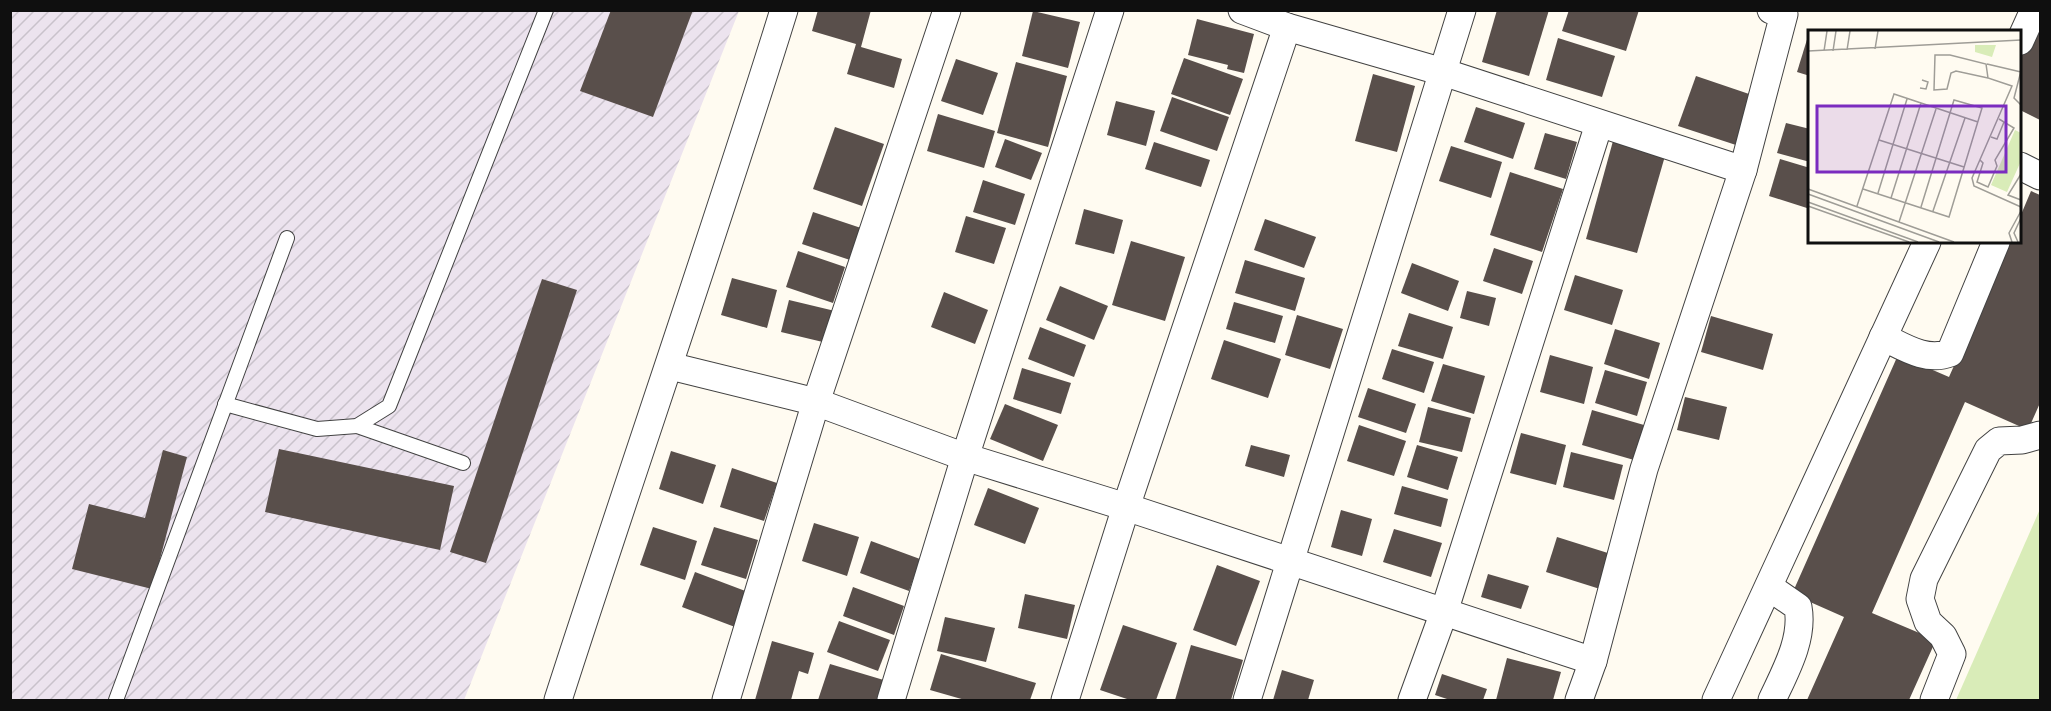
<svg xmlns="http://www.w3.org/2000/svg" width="2051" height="711" font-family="'Noto Serif',serif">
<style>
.industrial{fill:url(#industrial-furrows)}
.park{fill:#d9ecb8}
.building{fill:#594f4b}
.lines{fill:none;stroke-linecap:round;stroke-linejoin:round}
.lane-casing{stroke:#424242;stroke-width:16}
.street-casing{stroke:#424242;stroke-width:29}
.lane{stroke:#fff;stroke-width:14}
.street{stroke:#fff;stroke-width:27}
.inset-road{fill:none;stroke:#9f9d97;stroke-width:1.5}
.view{fill:#7b2cbf;fill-opacity:0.15;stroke:#7b2cbf;stroke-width:3}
.inset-edge{fill:none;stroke:#0f0f0f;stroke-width:3}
</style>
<defs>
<pattern id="industrial-furrows" width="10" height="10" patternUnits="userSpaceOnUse" patternTransform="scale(1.5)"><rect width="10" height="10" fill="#ece3ee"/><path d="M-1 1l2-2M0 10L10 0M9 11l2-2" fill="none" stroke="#c9c2cb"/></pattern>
</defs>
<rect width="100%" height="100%" fill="#fffbf1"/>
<polygon class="industrial" points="10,11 739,11 464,700 11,700"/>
<polygon class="park" points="2040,509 2040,700 1956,700"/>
<g class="building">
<polygon points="611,10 693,10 653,117 580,91"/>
<polygon points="818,10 871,10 861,47 902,59 894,88 847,74 856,44 812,31"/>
<polygon points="1497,10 1549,10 1529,76 1482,62"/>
<polygon points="1569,10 1639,10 1626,51 1562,31"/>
<polygon points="1033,11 1080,22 1068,68 1022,56"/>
<polygon points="2040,13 2040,120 2020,110 2020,58"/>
<polygon points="1197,19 1254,34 1244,73 1227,69 1228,65 1188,55"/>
<polygon points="1809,33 1810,34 1810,76 1797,72"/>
<polygon points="1558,38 1615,56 1602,97 1546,80"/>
<polygon points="1184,58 1243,79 1230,115 1171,94"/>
<polygon points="956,59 998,73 983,115 941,101"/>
<polygon points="1016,62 1067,76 1048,147 997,133"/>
<polygon points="1373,74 1415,86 1397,152 1355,141"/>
<polygon points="1696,76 1755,96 1739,146 1678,126"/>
<polygon points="1172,97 1229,117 1217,151 1160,131"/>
<polygon points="1116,101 1155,111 1146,146 1107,135"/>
<polygon points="1476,107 1525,123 1513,159 1464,142"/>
<polygon points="938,114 995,131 984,168 927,151"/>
<polygon points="1786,123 1810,129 1810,162 1777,153"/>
<polygon points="835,127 884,144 862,206 813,189"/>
<polygon points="1545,133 1577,142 1566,179 1534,169"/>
<polygon points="1005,139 1042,153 1031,180 995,167"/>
<polygon points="1613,141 1665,156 1637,253 1586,239"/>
<polygon points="1154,142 1210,160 1201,187 1145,169"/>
<polygon points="1451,146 1502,162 1491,198 1439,181"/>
<polygon points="1780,159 1810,168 1810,209 1769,196"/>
<polygon points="1510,172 1563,189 1542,252 1490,235"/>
<polygon points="983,180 1025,194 1015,225 973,212"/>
<polygon points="2031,191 2040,195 2040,403 2028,430 1965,402 1872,613 1936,640 1909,700 1807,700 1844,617 1792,594 1898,355 1949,377 2009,242 2020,242 2020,217"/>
<polygon points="1084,209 1123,220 1114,254 1075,244"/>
<polygon points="813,212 861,228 850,260 802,244"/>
<polygon points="966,216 1006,228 994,264 955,252"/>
<polygon points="1265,219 1316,237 1304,268 1254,250"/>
<polygon points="1131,241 1185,257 1165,321 1112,305"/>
<polygon points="1494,248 1533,261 1522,294 1483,281"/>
<polygon points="798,251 845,267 833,303 786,287"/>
<polygon points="1245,260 1305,278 1295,311 1235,293"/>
<polygon points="1412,263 1459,281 1448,311 1401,293"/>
<polygon points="1575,275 1623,290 1612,325 1564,310"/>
<polygon points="732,278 777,290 767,328 721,315"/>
<polygon points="542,279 577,290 486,563 450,552"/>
<polygon points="1060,286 1108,306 1094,340 1046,320"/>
<polygon points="1467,291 1496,298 1489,326 1460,318"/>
<polygon points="944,292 988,310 975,344 931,327"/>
<polygon points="789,300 835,311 827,343 781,332"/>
<polygon points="1234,302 1283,316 1275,343 1226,329"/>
<polygon points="1409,313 1453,327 1443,359 1398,346"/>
<polygon points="1297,315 1343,329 1330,369 1285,355"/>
<polygon points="1711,316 1773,334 1763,370 1701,352"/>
<polygon points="1040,327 1086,345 1074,377 1028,359"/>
<polygon points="1615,329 1660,343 1649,379 1604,364"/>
<polygon points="1224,340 1281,359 1268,398 1211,379"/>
<polygon points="1392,349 1434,362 1424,393 1382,379"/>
<polygon points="1550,355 1593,367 1584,404 1540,392"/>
<polygon points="1443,364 1485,376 1474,414 1431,401"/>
<polygon points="1022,368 1071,383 1061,414 1013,399"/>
<polygon points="1605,370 1647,382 1637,416 1595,403"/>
<polygon points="1368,388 1416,404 1406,433 1358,417"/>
<polygon points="1685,397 1727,407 1719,440 1677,430"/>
<polygon points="1005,404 1058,425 1043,461 990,439"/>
<polygon points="1428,407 1471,418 1462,452 1419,442"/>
<polygon points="1592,410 1644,425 1634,460 1582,445"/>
<polygon points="1359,425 1406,441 1394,476 1347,461"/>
<polygon points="1521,433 1566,445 1556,485 1510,473"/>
<polygon points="1251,445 1290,455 1284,477 1245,466"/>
<polygon points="1417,445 1458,457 1448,490 1407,477"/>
<polygon points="279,449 454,486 440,550 265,512"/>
<polygon points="163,450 187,457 152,589 72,569 89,504 145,518"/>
<polygon points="671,451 716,465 703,504 659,489"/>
<polygon points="1571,452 1623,465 1614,500 1563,487"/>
<polygon points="732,468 777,483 764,521 720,507"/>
<polygon points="1402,486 1448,499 1441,527 1394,514"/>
<polygon points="988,488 1039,508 1025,544 974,525"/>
<polygon points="1341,510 1372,519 1362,556 1331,547"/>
<polygon points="814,523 859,537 847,576 802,561"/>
<polygon points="653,527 697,541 685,580 640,565"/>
<polygon points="714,527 758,540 746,579 701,565"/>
<polygon points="1394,529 1442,543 1431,577 1383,562"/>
<polygon points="1557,537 1611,554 1600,589 1546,572"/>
<polygon points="871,541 920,559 909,591 860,573"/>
<polygon points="1217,565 1260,581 1236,646 1193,630"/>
<polygon points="695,572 748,592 735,627 682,607"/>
<polygon points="1488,574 1529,586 1521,609 1481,597"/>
<polygon points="853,587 904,606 894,635 843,616"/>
<polygon points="1025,594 1075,605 1067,639 1018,628"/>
<polygon points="945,617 995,628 986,662 937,651"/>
<polygon points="839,621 890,640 878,671 827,652"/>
<polygon points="1123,625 1177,643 1156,700 1130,700 1100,690"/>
<polygon points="772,641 814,653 808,674 799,671 791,700 755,700"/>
<polygon points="1191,645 1243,660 1231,700 1175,700"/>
<polygon points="941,654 1036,683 1030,700 965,700 930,690"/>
<polygon points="1507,658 1561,672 1553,700 1496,700"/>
<polygon points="830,664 887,681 881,700 818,700"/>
<polygon points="1282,670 1314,680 1308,700 1273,700"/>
<polygon points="1442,674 1487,689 1483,700 1450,700 1435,695"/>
</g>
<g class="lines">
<defs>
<g id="lane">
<polyline points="225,404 317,429 357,426 389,406 546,10"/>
<polyline points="357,426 463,463"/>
<polyline points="116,700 287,238"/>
</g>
<g id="street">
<polyline points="1242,10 1287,27 1443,72 1743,170"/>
<polyline points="2020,41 2034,10"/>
<polyline points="2020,166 2040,176"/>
<path d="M1883,337C1904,347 1926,362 1950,353L1996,242"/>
<polyline points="670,366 816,402 965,457 1126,507 1593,661"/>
<path d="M1769,587L1798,607C1804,639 1785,672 1772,700"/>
<path d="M558,700C632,470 712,242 784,10"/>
<polyline points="726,700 816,402 947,10"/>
<polyline points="891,700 965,457 1110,10"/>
<polyline points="1065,700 1126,507 1287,27"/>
<polyline points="1247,700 1462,10"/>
<polyline points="1412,700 1444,612 1599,124"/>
<polyline points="1579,700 1593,661 1644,469 1743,170 1784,14 1771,10"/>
<polyline points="1716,700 1927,242"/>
<polyline points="1934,700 1952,654 1943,636 1928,622 1920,599 1924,579 1988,450 1999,441 2022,440 2040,435"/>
</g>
</defs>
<use href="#lane" class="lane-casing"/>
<use href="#street" class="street-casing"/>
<use href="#lane" class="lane"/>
<use href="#street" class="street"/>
</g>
<g transform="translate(1808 30)">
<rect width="213" height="213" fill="#fffbf1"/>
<path d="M167,15H188L184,27L167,22ZM207,100L213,103V131L199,162L183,155Z" fill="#d9ecb8"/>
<path class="inset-road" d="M67,19L70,1M39,20L42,1M0,21L213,10M16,21L19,1M25,21L28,1M179,34L213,42M213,41L206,68L213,75M180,48L148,41L143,43L139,59L126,60L127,25H142L178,34L180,48L204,56L164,148L166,156L213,177M112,58L118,59L120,52L114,50M183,107L189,109L196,92M71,110L156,137M172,130L175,133L169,152L180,157L189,136L187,130L206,98L191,89M213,144L200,165L213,170M0,159L146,212M55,159L141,187L174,78L146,70L113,177M70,163L99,69M0,164L131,212M83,168L113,73M0,172L110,212M0,176L101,212M49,176L86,64L170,92M125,181L157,88M91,192L128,79M204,212L201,203L213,181M210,212L206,203L213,188"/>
<path class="view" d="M9,76H198V142H9Z"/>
<rect width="213" height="213" class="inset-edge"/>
</g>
<rect width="2051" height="711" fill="none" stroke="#0f0f0f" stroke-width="24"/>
</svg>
